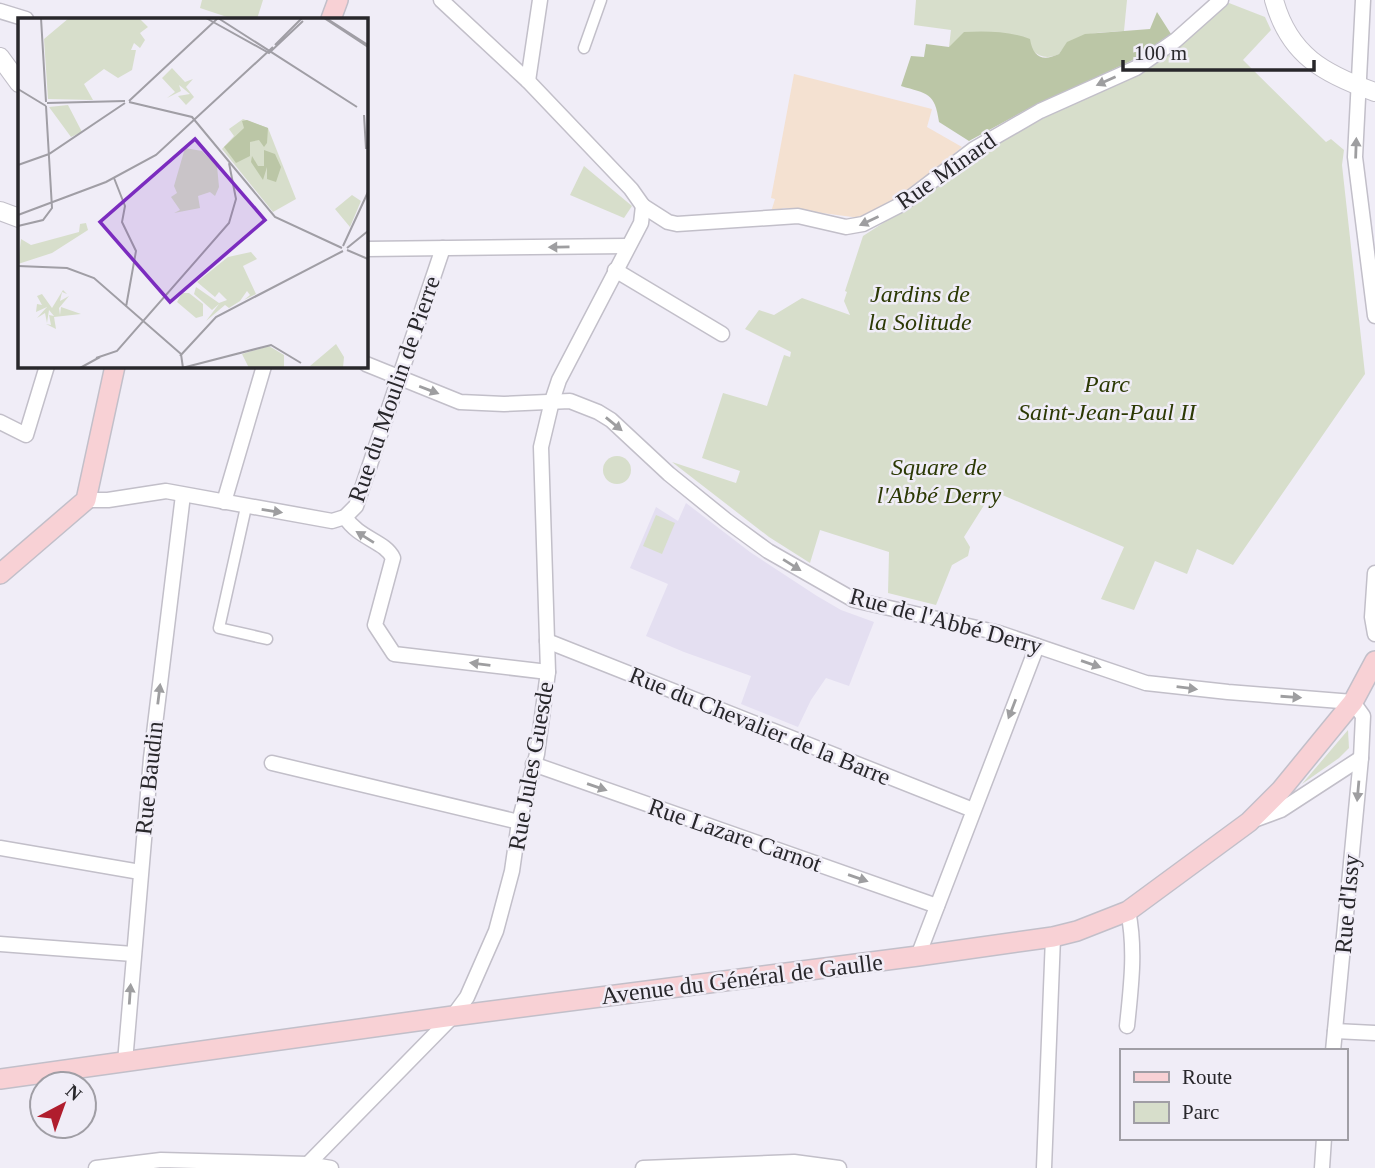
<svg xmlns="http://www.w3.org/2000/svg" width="1375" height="1168" font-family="'Times New Roman',serif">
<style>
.built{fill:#e4dff1}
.medical{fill:#f4e1d1}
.green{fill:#d7decb}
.forest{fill:#bbc6a6}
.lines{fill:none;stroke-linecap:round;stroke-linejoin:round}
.pedestrian-casing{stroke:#c2bfc9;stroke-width:13}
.minor-casing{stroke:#c2bfc9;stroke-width:17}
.tertiary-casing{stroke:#c2bfc9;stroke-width:20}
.secondary-casing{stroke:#c2bfc9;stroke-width:22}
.pedestrian{stroke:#fff;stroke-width:10}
.minor{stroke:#fff;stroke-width:14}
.tertiary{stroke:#fff;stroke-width:18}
.secondary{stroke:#f8d1d5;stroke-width:19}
.oneway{fill:#9e9ea0}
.labels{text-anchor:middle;stroke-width:5;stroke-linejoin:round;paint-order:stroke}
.street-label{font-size:24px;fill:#28272b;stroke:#f0edf7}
.park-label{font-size:24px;font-style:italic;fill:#2c3904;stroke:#f0edf7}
.inset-road{fill:none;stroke:#a09ea5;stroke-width:2}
.view{fill:#7b2cbf;fill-opacity:0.15;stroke:#7b2cbf;stroke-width:3.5}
.inset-edge{fill:none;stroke:#28272b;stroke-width:3.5}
</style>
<rect width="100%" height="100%" fill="#f0edf7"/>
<polygon class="built" points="686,503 750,552 817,596 841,610 874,622 849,686 826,678 811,700 798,727 741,704 751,676 684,652 646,636 668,584 630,568 656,507 678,521"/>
<polygon class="medical" points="794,74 932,109 927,127 962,147 910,190 881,209 860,218 784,208 771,212 775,199 771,198"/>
<g class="green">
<polygon points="202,0 263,0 257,19 233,19 200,8"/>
<path d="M916,0H1127L1124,31C1099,33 1074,31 1059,54C1049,59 1040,58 1032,50L949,47L951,30L914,25Z"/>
<polygon points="1229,3 1265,17 1271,30 1243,60 1326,142 1331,139 1344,150 1342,165 1365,374 1233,565 1197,549 1187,574 1155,561 1134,610 1101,599 1124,547 993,491 964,537 970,547 968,556 952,565 936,605 888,593 889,552 820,530 810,563 769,537 672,462 736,483 740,471 702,458 723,393 767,406 784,355 790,357 791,352 745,329 759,310 774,315 802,298 850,315 844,301 847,292 845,291 863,236 928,194 979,154 1044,118 1141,74 1181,46"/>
<polygon points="584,166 632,206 624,218 570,195"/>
<circle cx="617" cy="470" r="14"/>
<polygon points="656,515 675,523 662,554 643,546"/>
<polygon points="1348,730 1349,748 1339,758 1302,784"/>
</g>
<path class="forest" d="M1157,12L1171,34L1131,61L1022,112L969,141L939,122C935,92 927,94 901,86L911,56L924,57L926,44L949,47L964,32C986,31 1009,31 1030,39C1033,57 1042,62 1059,54L1067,42L1085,34L1150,29Z"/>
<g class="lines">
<defs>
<g id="pedestrian">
<polyline points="584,48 601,0"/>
<polyline points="246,507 219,628 267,639"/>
</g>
<g id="minor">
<polyline points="441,0 528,81 631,189 643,206"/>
<polyline points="1363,0 1355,157 1375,316"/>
<polyline points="0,11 26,19"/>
<polyline points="528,81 540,0"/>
<polyline points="643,206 668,222 677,224 798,216 846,227 863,224 902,204 974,149 1040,111 1136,68 1176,40 1221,0"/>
<polyline points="366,249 628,246"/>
<polyline points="615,270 722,334"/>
<polyline points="366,364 460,402 504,404 570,401 598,412 611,420 669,474 727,521 768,551 854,600 999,633 1146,683 1228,692 1353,702 1363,716 1361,758 1333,1051"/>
<polyline points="0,422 26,435 47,366"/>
<polyline points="86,500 108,500 166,491 332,521 345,517 356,506 443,248"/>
<polyline points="224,502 264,366"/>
<path d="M345,517C359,539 385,541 393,558L375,625L394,654L548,672"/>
<polyline points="1375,573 1372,617 1375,634"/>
<polyline points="547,641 973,810"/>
<polyline points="272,763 519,822"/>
<polyline points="533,764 937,906"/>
<polyline points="1254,820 1281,810 1361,758"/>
<polyline points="0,848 140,872"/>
<polyline points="0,944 133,954"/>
<polyline points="918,956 1037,646"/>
<path d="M1127,1026C1131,987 1136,949 1128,911"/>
<polyline points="1335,1031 1375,1033"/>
<polyline points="125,1062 151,758 183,495"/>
<polyline points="308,1164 453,1016 467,997 496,931 512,871 519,822 537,754 548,672 541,447 552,401 559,380 641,223 643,206"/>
<polyline points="96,1168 161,1160 308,1164 331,1168"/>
<polyline points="643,1168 794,1162 839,1168"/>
<polyline points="1044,1168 1053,937"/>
<polyline points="1322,1168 1324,1138"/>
</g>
<g id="tertiary">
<path d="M1274,0C1289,55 1324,74 1375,92"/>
<polyline points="0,57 19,83"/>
<polyline points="0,211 19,218"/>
</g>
<g id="secondary">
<polyline points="331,19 338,0"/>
<polyline points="0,574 86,500 115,366"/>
<polyline points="0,1079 453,1016 918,956 1053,937 1077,931 1128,911 1249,822 1281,790 1353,702 1375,661"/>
</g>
</defs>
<use href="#pedestrian" class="pedestrian-casing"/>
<use href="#minor" class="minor-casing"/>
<use href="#tertiary" class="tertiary-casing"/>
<use href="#secondary" class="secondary-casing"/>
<use href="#pedestrian" class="pedestrian"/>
<use href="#minor" class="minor"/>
<use href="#tertiary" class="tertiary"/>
<use href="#secondary" class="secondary"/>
</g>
<defs><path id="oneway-solid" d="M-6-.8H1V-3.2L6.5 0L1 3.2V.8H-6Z" transform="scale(1.75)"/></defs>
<g class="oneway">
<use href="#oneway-solid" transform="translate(1106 81) rotate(156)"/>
<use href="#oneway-solid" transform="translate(1356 148) rotate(-88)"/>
<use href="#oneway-solid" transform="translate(869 221) rotate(155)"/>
<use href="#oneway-solid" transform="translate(559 247) rotate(179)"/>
<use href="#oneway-solid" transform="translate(429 390) rotate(21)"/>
<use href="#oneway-solid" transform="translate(614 424) rotate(39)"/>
<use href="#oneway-solid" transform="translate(272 511) rotate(9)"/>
<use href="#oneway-solid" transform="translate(365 537) rotate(-148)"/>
<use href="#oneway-solid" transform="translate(792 565) rotate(32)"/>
<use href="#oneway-solid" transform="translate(480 664) rotate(-173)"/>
<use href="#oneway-solid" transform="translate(1091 664) rotate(19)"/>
<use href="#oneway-solid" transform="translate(1187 688) rotate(7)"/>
<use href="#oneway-solid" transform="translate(159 694) rotate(-83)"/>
<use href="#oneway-solid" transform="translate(1291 697) rotate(4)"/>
<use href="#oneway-solid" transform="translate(1012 709) rotate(111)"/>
<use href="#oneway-solid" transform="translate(597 787) rotate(19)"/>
<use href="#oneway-solid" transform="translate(1358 791) rotate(95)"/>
<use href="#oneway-solid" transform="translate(858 878) rotate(19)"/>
<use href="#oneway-solid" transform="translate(130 994) rotate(-86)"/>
</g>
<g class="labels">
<g class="street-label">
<text transform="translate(946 171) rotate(-35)" y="8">Rue Minard</text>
<text transform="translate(394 389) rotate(-71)" y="8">Rue du Moulin de Pierre</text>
<text transform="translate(946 621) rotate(15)" y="8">Rue de l'Abbé Derry</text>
<text transform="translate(760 726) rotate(22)" y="8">Rue du Chevalier de la Barre</text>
<text transform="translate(531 766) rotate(-80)" y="8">Rue Jules Guesde</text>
<text transform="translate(149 778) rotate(-84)" y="8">Rue Baudin</text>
<text transform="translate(735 835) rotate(19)" y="8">Rue Lazare Carnot</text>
<text transform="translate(1347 904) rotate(-85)" y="8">Rue d'Issy</text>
<text transform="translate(742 979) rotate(-7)" y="8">Avenue du Général de Gaulle</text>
</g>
<g class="park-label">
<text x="920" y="302">Jardins de<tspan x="920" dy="28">la Solitude</tspan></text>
<text x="1107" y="392">Parc<tspan x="1107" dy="28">Saint-Jean-Paul II</tspan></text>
<text x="939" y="475">Square de<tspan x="939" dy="28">l'Abbé Derry</tspan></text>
</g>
</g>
<g transform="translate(18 18)">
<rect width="350" height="350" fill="#f0edf7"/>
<path d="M51,0H121L130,9L122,15L127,22L122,30L116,25L113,32H118L114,52L100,60L86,51L66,66L75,82L30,81L26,21ZM154,50L167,64L175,61L168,69L176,79L168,87L160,78L172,76L161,67L163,73L149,80L157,74L144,60ZM50,87L64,114L53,119L31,89ZM225,101L250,110L278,181L255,194L204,131L216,118L211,111ZM167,130L184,133L199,148L201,169L197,178L192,174L180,178L182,190L156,195L162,192L153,179L159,175L156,168ZM334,177L343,183L332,209L317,191ZM68,205L70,212L34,235L0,246L3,221L13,227L61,214L62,206ZM233,234L239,241L225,248L238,276L226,282L232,277L229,273L222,283L211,290L207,287L188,303L201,286L194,292L176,276L178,269L201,285L209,282L201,274L197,279L179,264L210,239ZM45,272L49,276L44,274L42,283L51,278L41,290L42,297L43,289L63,296L36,299L38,311L28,306L33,307L31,297L36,298L31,292L29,305L27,295L19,300L29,289L18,294L19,286L24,287L19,278L24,276L34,290ZM164,275H171L185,286V298L178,300L159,284ZM318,326L326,339L325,350L292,348ZM251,328L266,337V350H231L224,336Z" fill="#d7decb"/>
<path d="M229,102L250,110L249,125L246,129L241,122L232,124V138L218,145L206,129L226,110L224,103ZM246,132L257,136L263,149L258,164L249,161V149L245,162L233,144L234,138L240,148H246Z" fill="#bbc6a6"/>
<path class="inset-road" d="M23,0L28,84M188,0L251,35L285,3M200,0L339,89M306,0L350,29M308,0L350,27M257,27L284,0M0,71L28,88M111,83L200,0M111,84L174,99L257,199L324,230M29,85L107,83M346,97L348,131M0,147L31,136L107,85M96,160L107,188L104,204L118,233L108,289M0,197L88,164L138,137L255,29M0,208L25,202L34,190L28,88M325,228L350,174M329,230L350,213M329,232L350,241M0,248L49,250L76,260L163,336L165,350M162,338L198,299L325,233M78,340L99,333L211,205L218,181L211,145M62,350L82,339M164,350L253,327L283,345"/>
<path class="view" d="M177,121L247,202L152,284L82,204Z"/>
<rect width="350" height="350" class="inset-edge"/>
</g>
<rect x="1120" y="1049" width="228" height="91" fill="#f0edf7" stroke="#a09ea5" stroke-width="2"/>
<rect x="1134" y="1072" width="35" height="10" fill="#f8d1d5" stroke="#a09ea5" stroke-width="2"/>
<text x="1182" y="1084" font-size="21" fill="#28272b">Route</text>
<rect x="1134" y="1102" width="35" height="21" fill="#d7decb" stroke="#a09ea5" stroke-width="2"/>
<text x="1182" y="1119" font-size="21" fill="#28272b">Parc</text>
<g transform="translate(63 1105) rotate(41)"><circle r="33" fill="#f0edf7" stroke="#a09ea5" stroke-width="2"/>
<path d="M0-5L12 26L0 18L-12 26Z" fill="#b01d2d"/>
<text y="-10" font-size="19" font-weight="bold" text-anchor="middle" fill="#28272b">N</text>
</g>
<path d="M1123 60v10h191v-10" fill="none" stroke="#28272b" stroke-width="3.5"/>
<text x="1134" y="60" font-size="21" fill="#28272b" stroke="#f0edf7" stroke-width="5" paint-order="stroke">100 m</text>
</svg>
